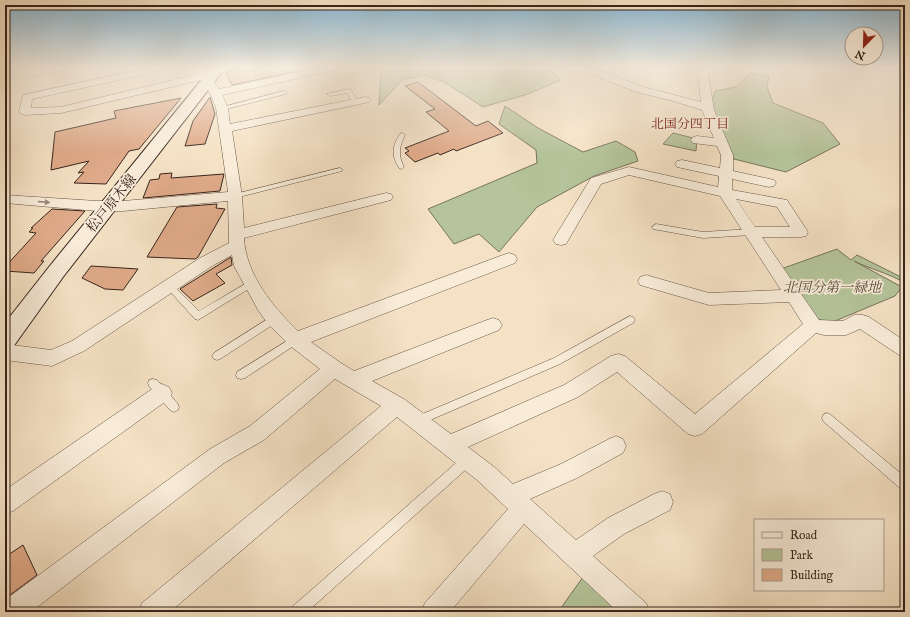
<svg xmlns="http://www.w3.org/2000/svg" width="910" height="617" font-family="'IM FELL English','Noto Serif JP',serif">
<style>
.green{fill:#b5c49a;stroke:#76745c}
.building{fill:#e0ab8a;stroke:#37241d}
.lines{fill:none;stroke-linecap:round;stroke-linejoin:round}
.service-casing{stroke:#665447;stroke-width:1}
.minor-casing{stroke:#665447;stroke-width:1}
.secondary-casing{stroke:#37241d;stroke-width:2}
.service{fill:#f8ecd9;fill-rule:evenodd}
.minor{fill:#f8ecd9;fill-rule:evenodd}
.secondary{fill:#f8ecd9;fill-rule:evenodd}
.oneway{fill:#98887b}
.labels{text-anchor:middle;stroke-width:3.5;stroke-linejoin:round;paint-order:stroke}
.far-neighbourhood-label{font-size:13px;fill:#7a1f14;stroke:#f8ecd9}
.street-label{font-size:14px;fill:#37241d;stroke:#f8ecd9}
.park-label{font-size:14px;font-style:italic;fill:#564c3c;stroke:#f8ecd9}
</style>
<rect width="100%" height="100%" fill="#f5e2c5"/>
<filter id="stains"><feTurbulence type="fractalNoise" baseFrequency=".005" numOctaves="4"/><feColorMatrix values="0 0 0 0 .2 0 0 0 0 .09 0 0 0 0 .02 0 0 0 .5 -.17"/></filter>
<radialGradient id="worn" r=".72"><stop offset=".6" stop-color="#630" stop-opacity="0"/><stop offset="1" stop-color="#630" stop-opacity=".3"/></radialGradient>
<g class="green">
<polygon points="383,67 548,67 561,80 528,94 483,107 444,82 424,75 402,80 379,105 381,70"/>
<polygon points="751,73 769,76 767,87 773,103 823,123 840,144 786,172 730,158 710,108 715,91 736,87"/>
<polygon points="505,106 538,128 583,152 616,141 635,152 638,161 594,176 537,207 499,252 479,234 454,244 428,209 537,163 536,150 499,124"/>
<polygon points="673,133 697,139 696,151 663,144"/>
<path d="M837,249L851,260L857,255L905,279L903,282C888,273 870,269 854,261L902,287L895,296L835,321L816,320L781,269Z"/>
<polygon points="586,573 628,612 558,612"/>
</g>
<g class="building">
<polygon points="241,67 246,67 249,71 269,67 298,67 298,71 232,85 226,73"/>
<polygon points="418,82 476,126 488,121 503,133 456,151 454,149 440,155 438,153 415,162 405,153 409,151 405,148 449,131 426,112 435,109 405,86"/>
<polygon points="210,97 215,114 205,144 185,146 193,121"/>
<polygon points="181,98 139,149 129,151 106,184 74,183 84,172 78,173 89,161 51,170 55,132 116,118 114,111"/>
<polygon points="172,173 171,178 224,174 220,191 143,198 150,180 159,179 160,174"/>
<polygon points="217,204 216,208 225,209 198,257 195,259 147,257 177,207"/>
<polygon points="52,209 85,211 41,261 44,261 34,273 5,271 5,267 36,233 29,232 33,228 31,228"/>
<polygon points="231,257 232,265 216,274 225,283 193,301 180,289"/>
<polygon points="91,266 138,269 123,290 105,289 82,278"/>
<polygon points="23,545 37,575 10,595 5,583 5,557"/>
</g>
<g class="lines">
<defs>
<g id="service">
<polygon points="349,89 351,90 358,102 357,103 353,103 347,93 330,96 327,94"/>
<polygon points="284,91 287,93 286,94 222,110 219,108"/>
<path d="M402,133L405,135C399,147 398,155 404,167L401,169L399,168C391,155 392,146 400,134Z"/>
<polygon points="340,168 343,170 342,171 235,198 231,196 235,194"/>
<polygon points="656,224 703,232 751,229 755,232 751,235 703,238 653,229 652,227"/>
<polygon points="252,280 256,283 255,285 198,320 195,319 165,286 169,283 172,284 199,311"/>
<polygon points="274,315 277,316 279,319 277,322 220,359 217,360 214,359 212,356 214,353"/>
<polygon points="630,316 633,317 635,320 633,323 560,364 421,424 417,426 413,424 412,421 413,418 554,358"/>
<polygon points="295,336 298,337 300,340 298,343 245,378 241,379 237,378 236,375 237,372"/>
<polygon points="153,379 157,380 178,404 179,407 178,410 174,412 170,410 149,386 148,383 149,380"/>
<polygon points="827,413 831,415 905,477 905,491 901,489 823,421 822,418 823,415"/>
<polygon points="468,455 472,456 474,460 472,464 307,612 290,612 292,607 464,456"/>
</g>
<g id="minor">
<polygon points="51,67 70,67 69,69 34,76 29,73 30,71"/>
<path d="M152,67H170L165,70L32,99L31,108L61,107L198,74L193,67H203L219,89L323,67H335L336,68L331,71L222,95L228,108L230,124L365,97L369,98L371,100L369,102L365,103L232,131L242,196L244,228L386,193L391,194L393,197L391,200L244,238C246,275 273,307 298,331L503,255L509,253L515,255L517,259L515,263L311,342L341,363L354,371L487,320L493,318L499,320L502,325L499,330L372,381L404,399L451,434L564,385L611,356L618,354L625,356L695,414L803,324L789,302L709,305L640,285L638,281L640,277L646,275L709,293L781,290L720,196L629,175L601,184L566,244L561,245L556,244L553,240L591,178L629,167L718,187L719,176L677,167L675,164L677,161L682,160L720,168L721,155L717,146L693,143L691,140L693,137L697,136L714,138L702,110L673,101L636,92L579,69L578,67H591L643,87L701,102L697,67H707L714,110L733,155V171L774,180L776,183L774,186L769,187L732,179V190L787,200L808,232L806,236L801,237H762L819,320L843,321L854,315H863L869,317L905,341V358L899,355L860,329L846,335H824L816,333L702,434L695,436L688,434L617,372L578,397L468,447L493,466L513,484L561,464L609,439L616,436L623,439L626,446L623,453L577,478L530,499L576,540L608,518L654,494L662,491L670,494L673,502L670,510L624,534L593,556L646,603L650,612H618L524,524L450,612H421L425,603L508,509L477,480L397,417L170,612H138L142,603L381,406L335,379L264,440L224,463L31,612H5V600L210,449L250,426L320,369L289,345L268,324L258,310L234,266L232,255L212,266L84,351L52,366L5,360V344L51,350L72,341L200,258L229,243L228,201L123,211H97L5,203V195L97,201H123L228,192L216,108L210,93L201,80L61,113L25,115L21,114L19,112L23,95ZM736,199L777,207L790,227H755Z"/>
<path d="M218,67H235C231,71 219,74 213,72L212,70L213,68Z"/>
<polygon points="634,67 648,67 643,70 635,69"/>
<polygon points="879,67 894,67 905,70 905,76 880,69"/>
<polygon points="162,384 169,387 172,393 169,399 13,511 5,514 5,490 155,387"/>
</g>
<polygon id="secondary" points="212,67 226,67 63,277 13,347 5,349 5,323 49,267"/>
</defs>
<use href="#service" class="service-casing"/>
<use href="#minor" class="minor-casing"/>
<use href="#secondary" class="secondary-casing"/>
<use href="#service" class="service"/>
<use href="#minor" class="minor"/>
<use href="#secondary" class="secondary"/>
</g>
<defs><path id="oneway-solid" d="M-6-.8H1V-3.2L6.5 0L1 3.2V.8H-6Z"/></defs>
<use class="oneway" href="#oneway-solid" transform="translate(44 202) rotate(4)"/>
<linearGradient id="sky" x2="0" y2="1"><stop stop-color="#89b8d5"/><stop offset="0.44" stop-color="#faf2e5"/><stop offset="1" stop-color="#faf2e5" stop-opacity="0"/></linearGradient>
<rect width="910" height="153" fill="url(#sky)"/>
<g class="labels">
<g class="far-neighbourhood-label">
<text x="690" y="128">北国分四丁目</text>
</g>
<g class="street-label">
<text transform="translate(111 203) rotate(-51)" y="5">松戸原木線</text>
</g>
<g class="park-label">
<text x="832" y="292">北国分第一緑地</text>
</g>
</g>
<rect width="910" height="617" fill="none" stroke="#f5e2c5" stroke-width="20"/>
<rect x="6" y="6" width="898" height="605" fill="none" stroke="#37241d" stroke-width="2"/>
<rect x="10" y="10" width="890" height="597" fill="none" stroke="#37241d"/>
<rect x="754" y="519" width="130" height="72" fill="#f8ecd9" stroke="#ab9c8e"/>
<rect x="762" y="532" width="20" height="6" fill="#f8ecd9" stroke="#ab9c8e"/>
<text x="790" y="539" font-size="12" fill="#37241d">Road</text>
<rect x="762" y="549" width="20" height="12" fill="#b5c49a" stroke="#ab9c8e"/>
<text x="790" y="559" font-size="12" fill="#37241d">Park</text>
<rect x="762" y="569" width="20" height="12" fill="#e0ab8a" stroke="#ab9c8e"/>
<text x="790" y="579" font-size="12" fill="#37241d">Building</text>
<g transform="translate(864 46) rotate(203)"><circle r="19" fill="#f8ecd9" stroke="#ab9c8e"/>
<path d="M0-3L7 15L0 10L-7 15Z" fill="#8f2418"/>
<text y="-6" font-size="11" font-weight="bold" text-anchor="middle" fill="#37241d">N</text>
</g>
<rect width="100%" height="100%" filter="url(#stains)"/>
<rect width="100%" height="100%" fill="url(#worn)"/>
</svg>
